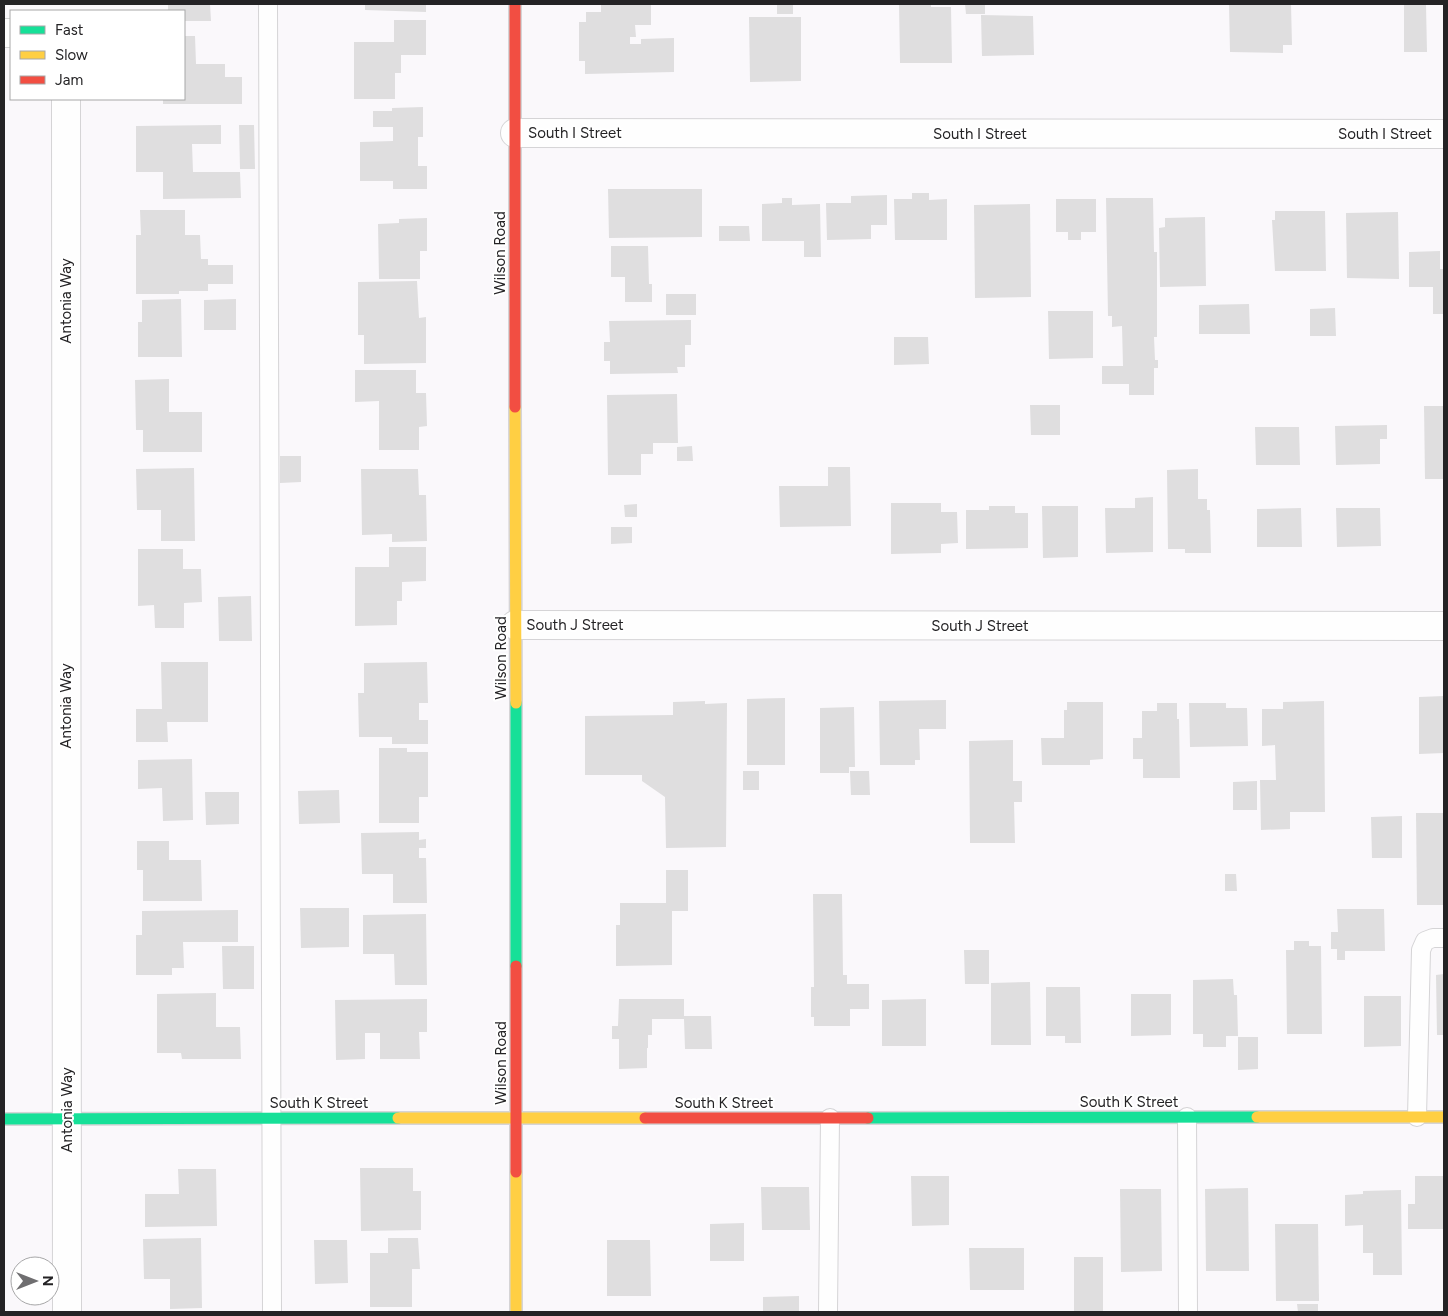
<svg xmlns="http://www.w3.org/2000/svg" width="1448" height="1316" font-family="Figtree,sans-serif">
<style>
.building{fill:#dfdedf}
.lines{fill:none;stroke-linecap:round;stroke-linejoin:round}
.lane-casing{stroke:#d5d4d6;stroke-width:20}
.street-casing{stroke:#d5d4d6;stroke-width:30}
.fast-casing{stroke:#d5d4d6;stroke-width:14}
.slow-casing{stroke:#d5d4d6;stroke-width:14}
.jam-casing{stroke:#d5d4d6;stroke-width:14}
.lane{stroke:#fefefe;stroke-width:18}
.street{stroke:#fefefe;stroke-width:28}
.fast{stroke:#16e098;stroke-width:11}
.slow{stroke:#ffcf43;stroke-width:11}
.jam{stroke:#f24e42;stroke-width:11}
.labels{text-anchor:middle;stroke-width:4;stroke-linejoin:round;paint-order:stroke}
.street-label{font-size:15px;fill:#242325;stroke:#fff}
</style>
<rect width="100%" height="100%" fill="#faf8fb"/>
<g class="building">
<polygon points="168,4 210,4 211,21 184,21 184,11 168,11"/>
<polygon points="365,4 426,4 426,12 365,10"/>
<polygon points="601,4 651,4 651,25 635,25 636,37 630,37 630,44 641,44 641,39 674,38 674,72 585,74 585,61 579,61 579,22 586,22 586,12 601,12"/>
<rect x="777" y="4" width="16" height="10"/>
<polygon points="899,4 931,4 931,7 951,7 952,63 900,63"/>
<polygon points="965,4 985,4 985,14 966,14"/>
<polygon points="1229,4 1291,4 1292,45 1283,45 1283,53 1230,52"/>
<polygon points="1404,5 1426,5 1427,52 1404,52"/>
<polygon points="981,15 1033,16 1034,55 982,56"/>
<polygon points="749,17 801,17 801,81 750,82"/>
<polygon points="394,20 426,20 426,55 401,55 401,73 395,73 395,99 354,99 354,42 394,42"/>
<polygon points="184,36 195,36 196,64 225,64 225,77 242,77 242,104 163,104 163,99 184,99"/>
<polygon points="423,107 423,137 418,137 418,166 427,166 427,189 393,189 393,181 360,181 360,142 393,141 393,127 373,127 373,111 392,111 392,108"/>
<polygon points="221,125 221,144 192,144 193,172 240,172 241,198 163,199 163,172 136,172 136,126"/>
<polygon points="239,125 254,125 255,169 240,169"/>
<polygon points="608,189 702,189 702,237 609,238"/>
<polygon points="912,193 929,193 929,200 947,199 947,240 895,240 894,199 912,199"/>
<polygon points="887,195 887,225 871,225 871,239 827,240 826,203 851,203 851,196"/>
<polygon points="782,198 792,198 792,205 820,204 821,257 804,257 804,241 762,241 762,204 782,203"/>
<polygon points="1106,198 1153,198 1154,252 1157,252 1157,337 1154,337 1155,360 1158,360 1158,368 1154,368 1154,395 1129,395 1129,384 1102,384 1102,366 1123,366 1122,326 1112,327 1112,316 1108,316"/>
<polygon points="1056,199 1096,199 1096,232 1081,232 1081,240 1068,240 1068,232 1056,232"/>
<polygon points="1030,204 1031,297 975,298 974,205"/>
<polygon points="140,210 185,210 185,235 200,235 201,259 208,259 208,265 233,265 233,284 208,284 208,291 179,291 179,294 136,294 136,235 141,235"/>
<polygon points="1275,211 1325,211 1326,271 1275,271 1272,220 1275,220"/>
<polygon points="1398,212 1399,279 1347,278 1346,213"/>
<polygon points="1205,217 1206,286 1160,287 1159,228 1165,227 1165,218"/>
<polygon points="427,218 427,251 420,251 420,279 379,279 378,224 399,223 399,219"/>
<polygon points="719,226 749,226 750,241 719,241"/>
<polygon points="611,246 648,246 649,284 652,284 652,302 625,302 625,277 611,277"/>
<polygon points="1440,251 1440,269 1444,269 1444,314 1433,314 1433,287 1409,287 1409,252"/>
<polygon points="417,281 419,318 426,317 426,363 364,364 364,335 358,335 358,282"/>
<rect x="666" y="294" width="30" height="21"/>
<polygon points="181,299 182,357 138,357 138,322 142,322 142,300"/>
<polygon points="236,299 236,330 204,330 204,300"/>
<polygon points="1249,304 1250,334 1199,334 1199,305"/>
<polygon points="1335,308 1336,336 1310,336 1310,309"/>
<polygon points="1048,311 1093,311 1093,358 1049,359"/>
<polygon points="691,320 691,345 685,345 685,367 677,367 678,373 610,374 610,361 604,361 604,342 610,342 609,321"/>
<polygon points="894,337 928,337 929,364 894,365"/>
<polygon points="355,370 416,370 416,393 426,393 427,426 419,427 419,450 379,450 379,401 355,402"/>
<polygon points="169,379 169,412 202,412 202,452 143,452 143,430 136,430 135,380"/>
<polygon points="677,394 678,443 653,443 653,454 641,454 641,475 608,475 607,395"/>
<polygon points="1030,405 1060,405 1060,435 1031,435"/>
<polygon points="1424,406 1444,406 1444,479 1425,479"/>
<polygon points="1387,425 1387,439 1380,439 1380,464 1336,465 1335,426"/>
<polygon points="1255,427 1299,427 1300,465 1256,465"/>
<polygon points="692,446 693,461 677,461 677,447"/>
<polygon points="280,456 301,456 301,482 280,483"/>
<polygon points="828,467 850,467 851,526 780,527 779,486 828,486"/>
<polygon points="194,468 195,541 161,541 161,510 137,510 136,469"/>
<polygon points="361,469 418,469 419,495 426,495 427,541 392,542 392,534 362,535"/>
<polygon points="1198,469 1198,499 1207,499 1207,510 1210,510 1211,553 1185,553 1185,549 1168,549 1167,470"/>
<polygon points="1153,497 1153,552 1106,553 1105,508 1135,508 1135,498"/>
<polygon points="891,503 941,503 941,512 957,512 958,543 941,544 941,553 891,554"/>
<polygon points="637,504 637,517 625,517 624,505"/>
<polygon points="989,506 1015,506 1015,513 1028,513 1028,548 966,549 966,510 989,510"/>
<polygon points="1042,506 1078,506 1078,557 1043,558"/>
<polygon points="1301,508 1302,547 1257,547 1257,509"/>
<polygon points="1336,508 1380,508 1381,546 1337,547"/>
<polygon points="611,527 632,527 632,543 611,544"/>
<polygon points="389,547 426,547 426,581 402,582 402,601 397,601 397,625 355,626 355,567 389,567"/>
<polygon points="138,549 183,549 183,569 201,569 202,602 184,603 184,628 155,628 154,605 138,606"/>
<polygon points="251,596 252,641 219,641 218,597"/>
<polygon points="161,662 208,662 208,722 167,722 168,742 136,742 136,709 162,709"/>
<polygon points="427,662 428,703 419,703 419,720 428,720 428,744 392,744 392,737 359,737 358,693 364,693 364,663"/>
<polygon points="1444,696 1444,753 1419,754 1419,697"/>
<polygon points="785,698 785,765 747,765 747,699"/>
<polygon points="946,700 946,729 919,729 920,760 915,760 915,765 880,765 879,701"/>
<polygon points="705,701 705,704 727,703 726,847 666,848 665,797 642,781 642,775 585,775 585,716 673,715 673,702"/>
<polygon points="1324,701 1325,812 1290,812 1290,829 1261,830 1260,780 1276,780 1275,745 1262,746 1262,709 1283,709 1283,702"/>
<polygon points="1067,702 1103,702 1103,759 1090,760 1090,765 1042,765 1041,738 1064,738 1064,710 1067,710"/>
<polygon points="1157,703 1177,703 1177,719 1179,719 1180,778 1143,778 1143,759 1133,759 1133,738 1142,738 1142,711 1157,711"/>
<polygon points="1189,703 1226,703 1226,708 1247,708 1248,746 1190,747"/>
<polygon points="854,707 855,767 849,767 849,773 820,773 820,708"/>
<polygon points="1013,740 1013,781 1022,781 1022,802 1014,802 1015,843 970,843 969,741"/>
<polygon points="379,748 407,748 407,752 428,752 428,797 419,797 419,823 379,823"/>
<polygon points="192,759 193,820 163,821 162,788 138,789 138,760"/>
<rect x="743" y="771" width="16" height="19"/>
<polygon points="850,771 869,771 870,795 851,795"/>
<polygon points="1257,781 1257,810 1233,810 1233,782"/>
<polygon points="339,790 340,823 299,824 298,791"/>
<polygon points="205,792 239,792 239,824 206,825"/>
<polygon points="1416,813 1444,813 1444,905 1417,905"/>
<polygon points="1402,816 1402,858 1372,858 1371,817"/>
<polygon points="419,832 419,840 426,839 426,848 419,848 419,858 426,858 427,903 393,903 393,874 362,874 361,833"/>
<polygon points="137,841 169,841 169,860 201,860 202,901 143,901 143,870 137,870"/>
<polygon points="666,870 688,870 688,911 672,911 672,965 616,966 616,925 620,925 620,903 666,903"/>
<polygon points="1225,874 1236,874 1237,891 1225,891"/>
<polygon points="813,894 842,894 843,975 847,975 847,984 869,984 869,1009 850,1009 850,1026 814,1026 814,1017 811,1017 811,987 814,987"/>
<polygon points="300,908 349,908 349,947 301,948"/>
<polygon points="1337,909 1384,909 1385,951 1345,951 1345,960 1337,960 1337,949 1331,949 1331,932 1338,932"/>
<polygon points="238,910 238,942 183,942 184,968 172,968 172,975 136,975 136,935 142,935 142,911"/>
<polygon points="426,914 427,985 395,985 394,954 363,954 363,915"/>
<polygon points="1294,941 1309,941 1309,946 1321,946 1322,1034 1287,1034 1286,950 1294,950"/>
<polygon points="222,946 254,946 254,989 223,989"/>
<polygon points="964,950 989,950 989,984 965,984"/>
<polygon points="1444,974 1444,1035 1437,1035 1436,975"/>
<polygon points="1233,979 1234,995 1237,995 1238,1036 1226,1036 1226,1047 1203,1047 1203,1034 1193,1034 1193,980"/>
<polygon points="1030,982 1031,1045 991,1045 991,983"/>
<polygon points="1046,987 1080,987 1081,1043 1065,1043 1065,1036 1046,1036"/>
<polygon points="216,993 216,1027 240,1027 241,1059 182,1059 181,1053 157,1053 157,994"/>
<polygon points="1131,994 1171,994 1171,1035 1131,1036"/>
<polygon points="1364,996 1401,996 1401,1046 1364,1047"/>
<polygon points="427,999 427,1032 419,1032 420,1059 380,1059 380,1033 365,1033 365,1059 336,1060 335,1000"/>
<polygon points="619,999 684,999 684,1016 711,1016 712,1049 685,1049 684,1019 652,1019 652,1035 648,1035 648,1048 647,1048 647,1068 619,1069 619,1039 612,1039 612,1026 618,1026"/>
<polygon points="926,999 926,1046 882,1046 882,1000"/>
<polygon points="1238,1037 1258,1037 1258,1069 1238,1070"/>
<polygon points="360,1168 413,1168 413,1191 421,1191 421,1230 361,1231"/>
<polygon points="178,1169 216,1169 217,1226 145,1227 145,1194 179,1194"/>
<polygon points="911,1176 949,1176 949,1225 912,1226"/>
<polygon points="1415,1176 1444,1176 1444,1229 1408,1229 1408,1204 1415,1204"/>
<polygon points="761,1187 809,1187 810,1230 762,1230"/>
<polygon points="1248,1188 1249,1271 1206,1271 1205,1189"/>
<polygon points="1120,1189 1161,1189 1162,1271 1121,1272"/>
<polygon points="1401,1190 1402,1275 1373,1275 1373,1253 1363,1253 1363,1225 1345,1226 1345,1195 1363,1194 1363,1191"/>
<polygon points="744,1223 744,1261 710,1261 710,1224"/>
<polygon points="1275,1224 1318,1224 1319,1301 1276,1301"/>
<polygon points="201,1238 202,1308 170,1309 170,1279 144,1279 143,1239"/>
<polygon points="388,1238 418,1238 420,1269 412,1269 412,1307 370,1307 370,1253 388,1253"/>
<polygon points="314,1240 347,1240 348,1283 315,1284"/>
<polygon points="607,1240 650,1240 651,1296 607,1296"/>
<polygon points="969,1248 1024,1248 1024,1290 970,1290"/>
<rect x="1074" y="1257" width="29" height="55"/>
<polygon points="799,1296 799,1312 763,1312 763,1297"/>
<polygon points="1297,1304 1318,1304 1318,1312 1298,1312"/>
</g>
<g class="lines">
<defs>
<g id="lane">
<polyline points="268,4 272,1312"/>
<polyline points="1187,1117 1188,1312"/>
<polyline points="1417,1117 1421,950 1425,941 1433,938 1444,938"/>
<polyline points="828,1312 830,1118"/>
</g>
<g id="street">
<polyline points="4,33 11,33"/>
<polyline points="66,99 67,1312"/>
<polyline points="515,133 1444,134"/>
<polyline points="515,625 1444,626"/>
</g>
<g id="fast">
<polyline points="516,703 516,966"/>
<polyline points="868,1118 1257,1117"/>
<polyline points="4,1119 398,1118"/>
</g>
<g id="slow">
<polyline points="515,407 516,703"/>
<polyline points="1257,1117 1444,1117"/>
<polyline points="398,1118 645,1118"/>
<polyline points="516,1172 516,1312"/>
</g>
<g id="jam">
<polyline points="515,4 515,407"/>
<polyline points="516,966 516,1172"/>
<polyline points="645,1118 868,1118"/>
</g>
</defs>
<use href="#lane" class="lane-casing"/>
<use href="#street" class="street-casing"/>
<use href="#fast" class="fast-casing"/>
<use href="#slow" class="slow-casing"/>
<use href="#jam" class="jam-casing"/>
<use href="#lane" class="lane"/>
<use href="#street" class="street"/>
<use href="#fast" class="fast"/>
<use href="#slow" class="slow"/>
<use href="#jam" class="jam"/>
</g>
<g class="labels">
<g class="street-label">
<text x="575" y="138">South I Street</text>
<text x="980" y="139">South I Street</text>
<text x="1385" y="139">South I Street</text>
<text transform="translate(500 253) rotate(-90)" y="5">Wilson Road</text>
<text transform="translate(66 301) rotate(-90)" y="5">Antonia Way</text>
<text x="575" y="630">South J Street</text>
<text x="980" y="631">South J Street</text>
<text transform="translate(501 658) rotate(-90)" y="5">Wilson Road</text>
<text transform="translate(66 706) rotate(-90)" y="5">Antonia Way</text>
<text transform="translate(501 1063) rotate(-90)" y="5">Wilson Road</text>
<text x="1129" y="1107">South K Street</text>
<text x="319" y="1108">South K Street</text>
<text x="724" y="1108">South K Street</text>
<text transform="translate(67 1110) rotate(-90)" y="5">Antonia Way</text>
</g>
</g>
<rect width="1448" height="1316" fill="none" stroke="#242325" stroke-width="10"/>
<rect x="10" y="10" width="175" height="90" fill="#ffffff" stroke="#a7a7a8"/>
<rect x="20" y="26" width="25" height="8" fill="#16e098" stroke="#a7a7a8"/>
<text x="55" y="35" font-size="15" fill="#242325">Fast</text>
<rect x="20" y="51" width="25" height="8" fill="#ffcf43" stroke="#a7a7a8"/>
<text x="55" y="60" font-size="15" fill="#242325">Slow</text>
<rect x="20" y="76" width="25" height="8" fill="#f24e42" stroke="#a7a7a8"/>
<text x="55" y="85" font-size="15" fill="#242325">Jam</text>
<g transform="translate(35 1281) rotate(90)"><circle r="24" fill="#ffffff" stroke="#a7a7a8"/>
<path d="M0-4L9 19L0 12L-9 19Z" fill="#6f6e70"/>
<text y="-8" font-size="14" font-weight="bold" text-anchor="middle" fill="#242325">N</text>
</g>
</svg>
